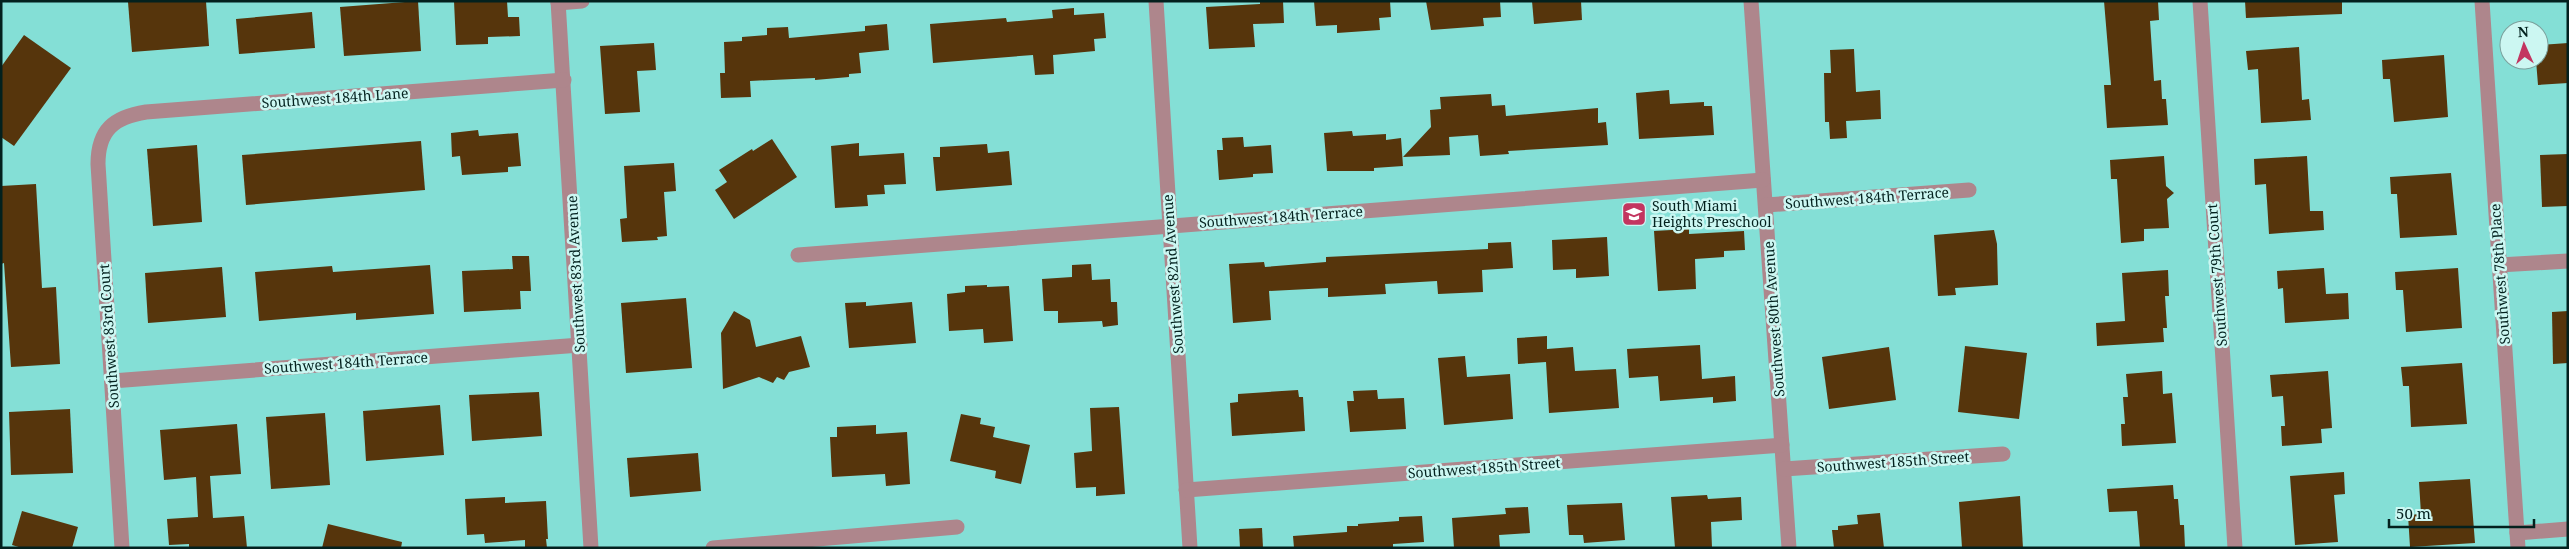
<svg xmlns="http://www.w3.org/2000/svg" width="2569" height="549" font-family="'Noto Serif',serif">
<style>
.building{fill:#56350c}
.lines{fill:none;stroke-linecap:round;stroke-linejoin:round}
.minor{stroke:#ae868c;stroke-width:15}
.labels{text-anchor:middle;stroke-width:5;stroke-linejoin:round;paint-order:stroke}
.street-label{font-size:14px;fill:#03211e;stroke:#ccf7f2}
.poi-label{font-size:14px;fill:#03211e;stroke:#ccf7f2;text-anchor:start}
</style>
<rect width="100%" height="100%" fill="#84dfd6"/>
<g class="building">
<polygon points="206,1 209,46 132,52 128,2"/>
<polygon points="418,1 421,51 344,56 340,7"/>
<polygon points="454,1 507,1 508,17 519,17 520,36 488,37 488,44 456,45"/>
<polygon points="1260,1 1283,1 1284,23 1253,24 1255,47 1209,49 1206,7 1260,4"/>
<polygon points="1314,1 1390,1 1391,17 1379,18 1380,30 1337,33 1337,25 1316,26"/>
<polygon points="1426,1 1500,1 1501,17 1483,18 1484,26 1431,30"/>
<polygon points="1532,1 1581,1 1582,20 1534,24"/>
<polygon points="2104,1 2158,1 2159,20 2150,21 2154,81 2161,80 2162,99 2166,99 2168,125 2107,128 2104,85 2111,85"/>
<polygon points="2245,1 2342,1 2342,14 2246,18"/>
<polygon points="1074,8 1074,15 1104,13 1106,38 1094,39 1095,51 1053,55 1054,74 1035,75 1033,55 933,63 930,24 1006,18 1007,22 1053,18 1052,10"/>
<polygon points="312,12 315,48 239,54 236,19"/>
<polygon points="887,24 889,50 859,53 861,73 849,74 849,77 815,80 815,78 750,81 751,97 721,98 720,73 725,73 724,42 742,41 742,37 767,35 767,28 788,27 789,38 865,31 865,26"/>
<polygon points="24,35 71,68 14,146 1,137 1,67"/>
<polygon points="654,43 656,70 637,71 640,112 605,114 600,46"/>
<polygon points="2568,43 2568,83 2538,85 2536,60 2539,60 2539,45"/>
<polygon points="2299,47 2302,100 2309,99 2311,120 2261,123 2258,69 2248,70 2246,51"/>
<polygon points="1854,49 1856,92 1880,90 1881,119 1846,121 1847,138 1830,139 1829,122 1825,122 1824,73 1831,73 1830,50"/>
<polygon points="2444,55 2448,117 2394,122 2390,79 2383,79 2382,60"/>
<polygon points="1669,90 1670,104 1704,102 1704,106 1712,106 1714,135 1639,139 1636,93"/>
<polygon points="1491,94 1492,106 1505,105 1506,116 1598,108 1598,123 1606,122 1608,145 1508,151 1509,154 1480,156 1478,135 1449,137 1450,155 1403,157 1431,127 1430,110 1441,109 1440,97"/>
<polygon points="478,130 479,136 518,133 521,166 508,167 508,172 462,175 460,156 452,157 451,133"/>
<polygon points="1352,131 1353,136 1386,134 1386,140 1401,138 1403,166 1374,168 1374,171 1327,171 1324,133"/>
<polygon points="1243,137 1244,147 1271,145 1273,173 1253,174 1253,177 1219,180 1217,150 1223,150 1222,138"/>
<polygon points="772,139 797,177 734,219 715,190 727,182 719,170 752,149 753,151"/>
<polygon points="421,141 425,190 246,205 242,155"/>
<polygon points="859,143 859,156 904,153 906,184 884,185 885,194 867,195 868,206 835,208 831,146"/>
<polygon points="987,144 988,153 1009,151 1012,185 936,191 933,157 940,157 940,147"/>
<polygon points="197,145 202,222 153,226 147,149"/>
<polygon points="2568,154 2568,206 2542,207 2540,155"/>
<polygon points="2164,156 2166,186 2174,193 2167,199 2169,228 2144,229 2144,241 2121,243 2117,179 2111,179 2110,160"/>
<polygon points="2307,156 2310,211 2323,211 2324,230 2269,234 2266,184 2255,185 2254,159"/>
<polygon points="674,163 676,191 664,192 667,236 657,237 658,240 622,242 620,219 627,218 624,166"/>
<polygon points="2451,173 2457,235 2400,238 2397,194 2391,194 2390,177"/>
<polygon points="36,184 42,288 56,287 60,364 11,367 4,263 1,264 1,186"/>
<polygon points="1689,229 1689,234 1744,231 1745,250 1724,251 1724,257 1695,259 1696,289 1658,291 1654,231"/>
<polygon points="1994,230 1997,244 1998,285 1955,288 1956,295 1938,296 1934,235"/>
<polygon points="1607,237 1609,276 1576,278 1576,269 1553,270 1552,240"/>
<polygon points="1511,242 1513,268 1482,270 1483,292 1438,294 1437,281 1385,284 1386,294 1328,297 1328,288 1269,291 1271,320 1233,323 1229,264 1264,262 1265,267 1326,262 1326,257 1488,249 1488,243"/>
<polygon points="512,256 529,256 531,291 520,291 521,309 464,312 462,271 513,269"/>
<polygon points="1091,264 1092,280 1110,279 1111,302 1117,302 1118,325 1103,327 1102,321 1058,323 1058,311 1044,311 1042,279 1072,277 1072,265"/>
<polygon points="430,265 434,314 356,320 356,313 259,321 255,272 332,266 333,272"/>
<polygon points="222,267 226,317 148,323 145,273"/>
<polygon points="2324,268 2326,294 2348,293 2349,319 2285,323 2283,288 2278,289 2277,271"/>
<polygon points="2458,268 2462,328 2406,332 2403,290 2396,290 2395,272"/>
<polygon points="2168,270 2169,296 2165,296 2167,328 2163,328 2164,342 2097,346 2096,323 2125,321 2122,273"/>
<polygon points="987,285 987,287 1009,286 1013,341 984,343 983,329 949,331 947,294 965,292 965,286"/>
<polygon points="686,298 692,368 626,373 621,303"/>
<polygon points="866,302 866,306 912,302 916,343 849,348 845,303"/>
<polygon points="734,311 750,320 756,347 801,336 810,367 789,372 784,380 777,377 773,383 759,377 723,389 721,333"/>
<polygon points="2568,311 2568,363 2553,364 2552,312"/>
<polygon points="1547,336 1547,349 1573,347 1575,371 1616,369 1619,408 1549,413 1546,362 1518,364 1517,338"/>
<polygon points="1700,345 1702,379 1735,376 1736,401 1713,403 1713,397 1660,401 1658,376 1629,378 1627,349"/>
<polygon points="1965,346 2027,353 2019,419 1958,412"/>
<polygon points="1889,347 1896,400 1829,409 1822,357"/>
<polygon points="1465,356 1467,377 1510,374 1513,419 1444,425 1438,358"/>
<polygon points="2462,363 2467,424 2411,427 2409,386 2403,386 2401,367"/>
<polygon points="2162,371 2163,394 2172,393 2176,443 2122,446 2121,424 2125,424 2123,397 2128,397 2126,374"/>
<polygon points="2328,371 2332,428 2321,429 2322,443 2282,446 2281,426 2285,426 2283,396 2272,397 2270,375"/>
<polygon points="1298,390 1299,397 1303,397 1305,431 1232,436 1230,403 1238,402 1238,394"/>
<polygon points="1377,390 1378,399 1404,398 1406,429 1350,432 1347,401 1354,401 1353,391"/>
<polygon points="539,392 542,436 472,441 469,395"/>
<polygon points="440,405 444,455 366,461 363,411"/>
<polygon points="1119,407 1125,494 1096,496 1096,487 1076,488 1074,453 1092,451 1090,408"/>
<polygon points="70,409 73,473 11,475 9,412"/>
<polygon points="325,413 330,485 271,489 266,417"/>
<polygon points="961,414 981,418 980,424 995,427 993,437 1030,445 1021,484 995,478 996,471 950,461"/>
<polygon points="237,424 241,474 210,476 213,518 244,516 247,548 189,548 189,544 169,545 167,519 198,517 196,477 164,480 160,430"/>
<polygon points="876,425 876,434 907,432 910,484 886,486 885,474 832,477 830,437 837,437 837,427"/>
<polygon points="698,453 701,491 630,497 627,458"/>
<polygon points="2344,472 2345,494 2334,495 2338,542 2295,545 2290,476"/>
<polygon points="2470,479 2475,543 2410,547 2408,515 2421,514 2419,482"/>
<polygon points="2173,485 2174,499 2178,499 2180,525 2184,525 2185,548 2140,548 2137,511 2109,512 2107,489"/>
<polygon points="1707,495 1708,499 1741,497 1742,520 1711,522 1712,548 1675,548 1671,497"/>
<polygon points="2020,496 2023,548 1962,548 1959,502"/>
<polygon points="505,497 505,503 546,501 548,539 546,539 547,548 525,548 525,540 485,543 484,534 467,535 465,499"/>
<polygon points="1622,503 1625,540 1584,543 1583,535 1569,535 1567,505"/>
<polygon points="1528,507 1530,533 1499,535 1500,548 1454,548 1452,518 1506,514 1505,508"/>
<polygon points="22,511 78,527 72,548 22,548 12,545"/>
<polygon points="1880,513 1884,548 1834,548 1832,530 1838,530 1838,526 1858,524 1857,515"/>
<polygon points="1422,516 1424,542 1393,544 1393,548 1294,548 1293,536 1347,532 1347,526 1358,526 1358,524 1399,521 1399,517"/>
<polygon points="328,524 402,542 401,548 322,548"/>
<polygon points="1262,528 1263,548 1240,548 1239,529"/>
</g>
<g class="lines">
<g class="minor">
<polyline points="558,1 591,548"/>
<polyline points="1156,1 1190,548"/>
<polyline points="1751,1 1789,548"/>
<polyline points="2200,1 2235,548"/>
<polyline points="2482,1 2518,548"/>
<polyline points="558,3 582,1"/>
<polyline points="1766,205 1969,190"/>
<polyline points="798,255 1763,180"/>
<polyline points="2499,265 2568,261"/>
<polyline points="112,381 580,345"/>
<polyline points="1784,469 2003,454"/>
<polyline points="1186,490 1782,445"/>
<polyline points="2517,533 2568,529"/>
<path d="M122,548L98,164C98,130 114,117 146,112L564,80"/>
<polyline points="713,548 957,527"/>
</g>
</g>
<defs>
<symbol id="school-square" viewBox="-11 -11 22 22"><rect x="-9" y="-9" width="18" height="18" rx="4" fill="#c33560" stroke="#ccf7f2"/><path d="M0-5L7-2L0 1L-7-2ZM-4 1L0 2.5L4 1V4Q0 6-4 4Z" fill="#fff"/></symbol>
</defs>
<g fill-rule="evenodd">
<use href="#school-square" x="1620" y="200" width="28" height="28"/>
</g>
<g class="labels">
<g class="street-label">
<text transform="translate(335 98) rotate(-4)" y="5">Southwest 184th Lane</text>
<text transform="translate(1867 198) rotate(-4)" y="5">Southwest 184th Terrace</text>
<text transform="translate(1281 217) rotate(-4)" y="5">Southwest 184th Terrace</text>
<text transform="translate(576 274) rotate(-93)" y="5">Southwest 83rd Avenue</text>
<text transform="translate(1173 274) rotate(-94)" y="5">Southwest 82nd Avenue</text>
<text transform="translate(2500 274) rotate(-94)" y="5">Southwest 78th Place</text>
<text transform="translate(2217 275) rotate(-94)" y="5">Southwest 79th Court</text>
<text transform="translate(1774 319) rotate(-94)" y="5">Southwest 80th Avenue</text>
<text transform="translate(109 336) rotate(-94)" y="5">Southwest 83rd Court</text>
<text transform="translate(346 363) rotate(-4)" y="5">Southwest 184th Terrace</text>
<text transform="translate(1893 462) rotate(-4)" y="5">Southwest 185th Street</text>
<text transform="translate(1484 468) rotate(-4)" y="5">Southwest 185th Street</text>
</g>
<g class="poi-label">
<text x="1652" y="211">South Miami<tspan x="1652" dy="16">Heights Preschool</tspan></text>
</g>
</g>
<rect width="2569" height="549" fill="none" stroke="#03211e" stroke-width="5"/>
<g transform="translate(2524 45) rotate(357)"><circle r="24" fill="#ccf7f2" stroke="#7ca19d"/>
<path d="M0-4L9 19L0 12L-9 19Z" fill="#c33560"/>
<text y="-8" font-size="14" font-weight="bold" text-anchor="middle" fill="#03211e">N</text>
</g>
<path d="M2389 519v8h145v-8" fill="none" stroke="#03211e" stroke-width="2.5"/>
<text x="2396" y="519" font-size="15" fill="#03211e" stroke="#ccf7f2" stroke-width="4" paint-order="stroke">50 m</text>
</svg>
